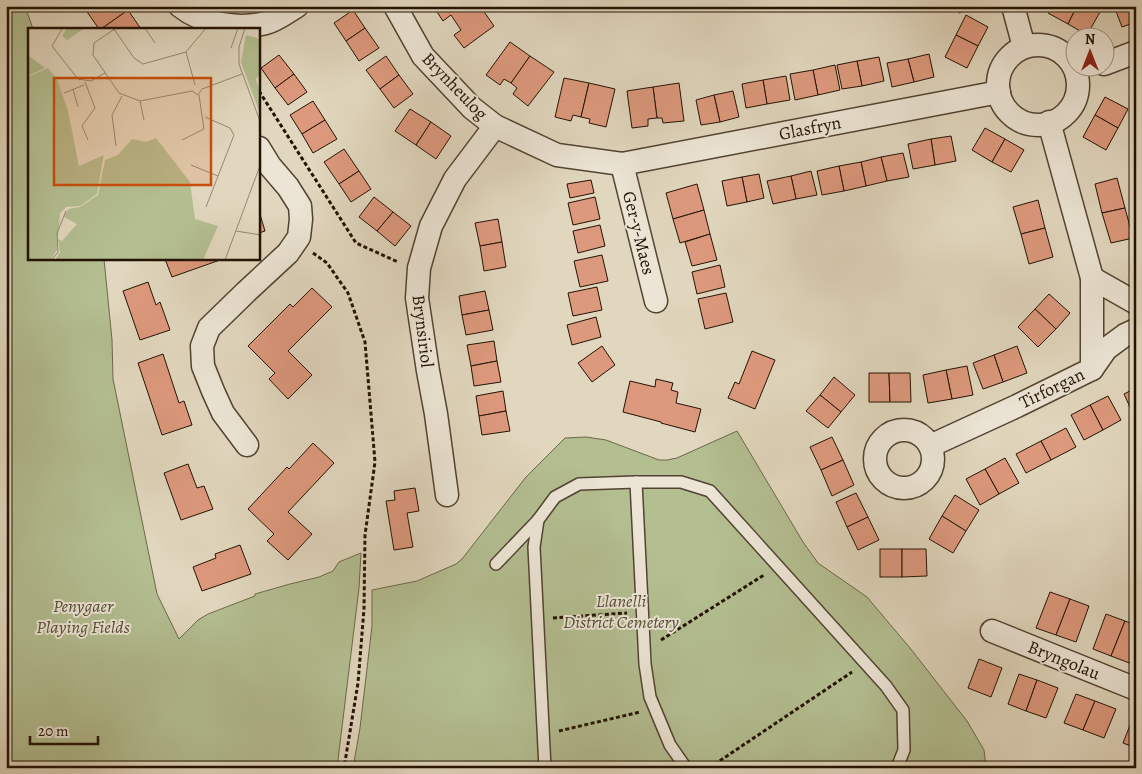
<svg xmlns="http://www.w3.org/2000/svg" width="1142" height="774" font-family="Alegreya,serif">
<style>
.green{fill:#b3be91;stroke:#6b684a}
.building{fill:#dd997d;stroke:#231203}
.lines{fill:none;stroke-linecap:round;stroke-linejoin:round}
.lane-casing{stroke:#524332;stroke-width:14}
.street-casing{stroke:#524332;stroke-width:25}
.path{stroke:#231203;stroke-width:3;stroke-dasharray:4 2.5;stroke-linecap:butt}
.lane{stroke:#ece5d5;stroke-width:11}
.street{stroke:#ece5d5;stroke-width:22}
.labels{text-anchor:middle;stroke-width:4;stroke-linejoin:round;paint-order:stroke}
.street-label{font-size:18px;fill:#231203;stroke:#ece5d5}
.park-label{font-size:18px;font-style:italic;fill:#554e35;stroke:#ece5d5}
.inset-road{fill:none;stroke:#958873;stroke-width:1}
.view{fill:#ca4e0b;fill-opacity:0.15;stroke:#ca4e0b;stroke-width:2.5}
.inset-edge{fill:none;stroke:#231203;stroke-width:2.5}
</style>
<rect width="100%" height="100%" fill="#e1d7be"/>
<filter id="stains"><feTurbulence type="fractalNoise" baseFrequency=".004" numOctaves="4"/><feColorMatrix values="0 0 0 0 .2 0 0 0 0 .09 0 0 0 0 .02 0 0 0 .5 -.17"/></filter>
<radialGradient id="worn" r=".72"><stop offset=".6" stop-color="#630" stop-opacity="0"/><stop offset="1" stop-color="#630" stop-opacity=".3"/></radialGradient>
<g class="green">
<polygon points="6,6 25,6 33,29 29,29 29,259 104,259 112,340 113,379 157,594 179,639 198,620 208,614 255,596 255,594 290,584 319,577 333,571 339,562 361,553 359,588 337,768 6,768"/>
<polygon points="737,431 803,542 818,563 867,597 910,648 967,721 984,750 986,768 353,768 360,728 372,626 372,590 417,581 456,564 462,559 526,477 565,438 586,437 606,440 659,460 667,460 677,458"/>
</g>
<g class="building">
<polygon points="89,6 126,6 128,10 101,29 99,29 85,9"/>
<polygon points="433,6 480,6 494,26 464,48 454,35 461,30 451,15 443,21"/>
<polygon points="957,6 983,6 959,13"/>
<polygon points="1052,6 1077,6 1068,24 1048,13"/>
<polygon points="1077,6 1090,6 1100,12 1087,35 1068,24"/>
<polygon points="1114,6 1135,6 1136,22 1122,27"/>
<polygon points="128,10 141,29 101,29"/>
<polygon points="353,10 365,28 346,41 334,23"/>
<polygon points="966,15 988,27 978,46 956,35"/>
<polygon points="365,28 379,48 359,61 346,41"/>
<polygon points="956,35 978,46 967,68 945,57"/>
<polygon points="510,42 530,56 511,83 504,79 500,85 486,75"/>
<polygon points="929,54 934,77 914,82 908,59"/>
<polygon points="279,55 294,74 275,88 261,68"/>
<polygon points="386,56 399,75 380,89 366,70"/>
<polygon points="530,56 554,72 528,106 513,94 517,88 511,83"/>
<polygon points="879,57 884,81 862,86 857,61"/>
<polygon points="908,59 914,82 892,87 887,63"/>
<polygon points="857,61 862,86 842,89 837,65"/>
<polygon points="835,65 840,90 818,95 813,70"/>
<polygon points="813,70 818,95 795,100 790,74"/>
<polygon points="294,74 307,92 288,105 275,88"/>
<polygon points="399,75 413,94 394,108 380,89"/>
<polygon points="786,76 790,100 767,104 763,80"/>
<polygon points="564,78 589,83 581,117 573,115 571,121 555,117"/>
<polygon points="763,80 767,104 746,108 742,84"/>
<polygon points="589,83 615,89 606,127 589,123 590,119 581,117"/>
<polygon points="679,83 684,121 663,123 662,118 657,118 653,87"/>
<polygon points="653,87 657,118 648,119 648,126 632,128 627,91"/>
<polygon points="733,91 739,117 720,122 714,95"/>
<polygon points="714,95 720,122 701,125 696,100"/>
<polygon points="1105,97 1128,109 1118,128 1095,115"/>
<polygon points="313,101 325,120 302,134 290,115"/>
<polygon points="410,109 431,122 416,145 395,131"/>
<polygon points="1095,115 1118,128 1106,150 1083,137"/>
<polygon points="325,120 337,139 313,153 302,134"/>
<polygon points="431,122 451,136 436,159 416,145"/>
<polygon points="985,128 1005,139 992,162 972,150"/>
<polygon points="951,136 956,161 935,165 931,139"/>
<polygon points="931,139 935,165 913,169 908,144"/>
<polygon points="1005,139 1024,150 1011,172 992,162"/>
<polygon points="344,149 359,171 339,184 324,162"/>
<polygon points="903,153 909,177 887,181 881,157"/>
<polygon points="881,157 887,181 866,186 861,162"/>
<polygon points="861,162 866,186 844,191 839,166"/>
<polygon points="839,166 844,191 822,195 817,171"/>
<polygon points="359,171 371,189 351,202 339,184"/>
<polygon points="811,171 817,195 796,199 791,176"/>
<polygon points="759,174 764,198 747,202 742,177"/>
<polygon points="791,176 796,199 773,204 767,181"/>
<polygon points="742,177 747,202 727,206 722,181"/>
<polygon points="1117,178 1125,208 1102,213 1095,184"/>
<polygon points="591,180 594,193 570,198 567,184"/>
<polygon points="697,184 704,210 673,219 666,193"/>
<polygon points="374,197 393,212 377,231 359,217"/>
<polygon points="595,197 600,219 573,225 568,203"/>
<polygon points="1038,200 1045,228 1021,234 1013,207"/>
<polygon points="1125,208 1133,238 1111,243 1102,213"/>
<polygon points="704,210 710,234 680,243 673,219"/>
<polygon points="259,211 265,231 259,233"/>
<polygon points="393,212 411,226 395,246 377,231"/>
<polygon points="498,219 502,242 480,246 475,223"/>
<polygon points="600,225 605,246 578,253 573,231"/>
<polygon points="1045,228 1053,257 1029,264 1021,234"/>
<polygon points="710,234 717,260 692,266 685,242"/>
<polygon points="502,242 506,267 484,271 480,246"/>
<polygon points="602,255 608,281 580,287 574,261"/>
<polygon points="165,259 219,259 220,260 172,277"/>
<polygon points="720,265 725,287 697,294 692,272"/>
<polygon points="148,282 156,305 160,302 170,330 140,340 123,291"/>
<polygon points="597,287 602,310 573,316 568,293"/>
<polygon points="312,288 332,307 288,351 312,375 288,399 269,379 275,373 248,346 290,304 293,307"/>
<polygon points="485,291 489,310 462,315 459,296"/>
<polygon points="726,293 733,322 705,329 698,299"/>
<polygon points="1049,294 1070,313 1056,329 1035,309"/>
<polygon points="1035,309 1056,329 1038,347 1018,327"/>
<polygon points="489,310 493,330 466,335 462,315"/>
<polygon points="596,317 601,337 572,345 567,325"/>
<polygon points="494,341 497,361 471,366 467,345"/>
<polygon points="602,346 615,365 592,382 578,363"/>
<polygon points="1017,346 1027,373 1003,382 994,355"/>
<polygon points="752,351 775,360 755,409 728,398 735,382 739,384"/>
<polygon points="163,354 179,403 184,401 192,425 162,435 138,363"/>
<polygon points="994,355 1003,382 983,389 973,363"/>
<polygon points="497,361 501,382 474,386 471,366"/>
<polygon points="967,366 973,395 952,399 946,370"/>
<polygon points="946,370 952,399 928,403 923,375"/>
<polygon points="869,373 889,373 890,402 869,402"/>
<polygon points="889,373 910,373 911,402 890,402"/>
<polygon points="834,377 855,395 841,412 820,395"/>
<polygon points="656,379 673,383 671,390 678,392 676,403 701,409 695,432 661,423 661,422 623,412 630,381 655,387"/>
<polygon points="1136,388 1136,418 1135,418 1124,394"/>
<polygon points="503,391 506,411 479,416 476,396"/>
<polygon points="820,395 841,412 828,428 806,411"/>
<polygon points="1108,396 1121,420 1103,430 1090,405"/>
<polygon points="1090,405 1103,430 1084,440 1071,415"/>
<polygon points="506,411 510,431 482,435 479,416"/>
<polygon points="1066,428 1076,447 1051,460 1041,441"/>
<polygon points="832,437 843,460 821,470 810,447"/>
<polygon points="1041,441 1051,460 1026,473 1016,454"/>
<polygon points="313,443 334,463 288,512 312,534 288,560 267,541 274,534 248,509 287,467 289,469"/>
<polygon points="1005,458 1019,483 999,494 985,469"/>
<polygon points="843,460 854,485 832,496 821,470"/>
<polygon points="188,464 197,488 204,486 213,509 181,520 164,473"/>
<polygon points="985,469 999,494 980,505 966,479"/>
<polygon points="415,488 419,511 407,513 413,547 394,550 386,501 395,500 394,491"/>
<polygon points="856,493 868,517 847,527 836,502"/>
<polygon points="955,495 979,510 966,531 942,516"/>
<polygon points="942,516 966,531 953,553 929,539"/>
<polygon points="868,517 879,540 858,550 847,527"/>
<polygon points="240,545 251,574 202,591 193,567 216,558 215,554"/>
<rect x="880" y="549" width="22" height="28"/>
<polygon points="902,549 926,549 927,576 902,577"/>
<polygon points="1050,592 1070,599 1056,635 1036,628"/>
<polygon points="1070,599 1089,606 1076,642 1056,635"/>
<polygon points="1106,614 1125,621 1111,656 1093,649"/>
<polygon points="1125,621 1136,625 1136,653 1132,664 1111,656"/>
<polygon points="979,659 1002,668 991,697 968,688"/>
<polygon points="1019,674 1037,680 1026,711 1008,704"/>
<polygon points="1037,680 1058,688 1046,718 1026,711"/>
<polygon points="1076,694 1095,701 1083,730 1064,723"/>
<polygon points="1095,701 1116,709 1104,738 1083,730"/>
<polygon points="1134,715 1136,715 1136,748 1123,743"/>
</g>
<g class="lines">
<defs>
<g id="lane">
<polyline points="496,564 538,520"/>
<polyline points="545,768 534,547 538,520 555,497 579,484 636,482"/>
<polyline points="686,768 670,745 650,697 645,664 636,482 681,482 710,491 886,686 903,710 904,750 897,768"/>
</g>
<g id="street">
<path d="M180,6C203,24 237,30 266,23C277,20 287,12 297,6"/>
<polyline points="395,6 423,56 472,108 495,126 557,155 622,164 999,92"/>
<polyline points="1013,6 1024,47"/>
<circle cx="1038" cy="85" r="40"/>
<polyline points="1104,64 1136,52"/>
<polyline points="622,164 656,301"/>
<polyline points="1092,278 1136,303"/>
<polyline points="1092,369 1106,349 1125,335 1136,330"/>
<circle cx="904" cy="459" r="29"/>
<polyline points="247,445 223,413 213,391 203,366 202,346 209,328 246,292 288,253 299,237 301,219 300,206 288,187 270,166 259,148"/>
<polyline points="930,446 1017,406 1092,369 1092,278 1049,122"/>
<polyline points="447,495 436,414 428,371 417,298 419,268 431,226 455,179 495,126"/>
<polyline points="992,631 1136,689"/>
</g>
</defs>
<use href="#lane" class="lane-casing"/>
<use href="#street" class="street-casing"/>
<g class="path">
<polyline points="259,91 356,243 398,262"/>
<polyline points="313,253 327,263 348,293 365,342 375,462 365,535 364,609 358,683 344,768"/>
<polyline points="553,618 627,613"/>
<polyline points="661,640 764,575"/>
<polyline points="559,731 640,712"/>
<polyline points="709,768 852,672"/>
</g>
<use href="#lane" class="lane"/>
<use href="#street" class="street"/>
</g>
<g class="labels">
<g class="street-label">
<text transform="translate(455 86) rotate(46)" y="6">Brynheulog</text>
<text transform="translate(810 128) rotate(-11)" y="6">Glasfryn</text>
<text transform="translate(639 233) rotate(76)" y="6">Ger-y-Maes</text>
<text transform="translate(423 331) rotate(83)" y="6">Brynsiriol</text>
<text transform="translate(1052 388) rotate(-26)" y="6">Tirforgan</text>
<text transform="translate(1064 660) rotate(22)" y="6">Bryngolau</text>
</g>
<g class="park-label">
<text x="621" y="607">Llanelli<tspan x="621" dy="21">District Cemetery</tspan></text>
<text x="83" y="612">Penygaer<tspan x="83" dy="21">Playing Fields</tspan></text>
</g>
</g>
<g transform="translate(28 28)">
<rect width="232" height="232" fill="#e1d7be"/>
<path d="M39,0H57L39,12L34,8ZM218,7L232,11V47L228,51L232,64V86L213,34ZM0,27L17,40L0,48ZM20,40L29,51L40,83L51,138L76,127L75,131L69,166L52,178L38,179L32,185L29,222L23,232H0V49ZM128,110L162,154L167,191L190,198L175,232H27L32,224L30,211L34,213L49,196L36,189L37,186L41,181L52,179L70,167L77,132L90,127L104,111L118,114Z" fill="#b3be91"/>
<path class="inset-road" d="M88,0L66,15L65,27L91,65L112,73L164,63M117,0L127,15M217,0L211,19V36L233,96M34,1L24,18L50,51L63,53L77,45M86,1L106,30L115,36L158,24M203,20L210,0M158,24L167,57M158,24L178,0M57,54L67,80L54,98L60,112M45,61L50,79M164,63L170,67L174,61L214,46M36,65L56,57M112,73L116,92M177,89L202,100L206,107L178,179M154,112L176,101L171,67M88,118L84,87L94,68M163,137L190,148M208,203L233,207M24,232L30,224L29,205L38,183M197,232L233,135"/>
<path class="view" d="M26,50H183V157H26Z"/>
<rect width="232" height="232" class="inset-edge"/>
</g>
<rect width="1142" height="774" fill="none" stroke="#e1d7be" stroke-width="25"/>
<rect x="8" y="8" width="1127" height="759" fill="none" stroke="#231203" stroke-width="2.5"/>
<rect x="12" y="12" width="1117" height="749" fill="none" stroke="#231203"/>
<g transform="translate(1090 52)"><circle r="24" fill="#ece5d5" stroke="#9c9181"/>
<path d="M0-4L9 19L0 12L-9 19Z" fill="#8f2418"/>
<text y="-8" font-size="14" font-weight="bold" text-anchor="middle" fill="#231203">N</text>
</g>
<path d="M30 736v8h68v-8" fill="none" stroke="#231203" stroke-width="2.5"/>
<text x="38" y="736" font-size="15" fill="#231203" stroke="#ece5d5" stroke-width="4" paint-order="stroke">20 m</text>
<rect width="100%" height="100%" filter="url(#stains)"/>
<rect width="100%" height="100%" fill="url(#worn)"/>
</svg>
